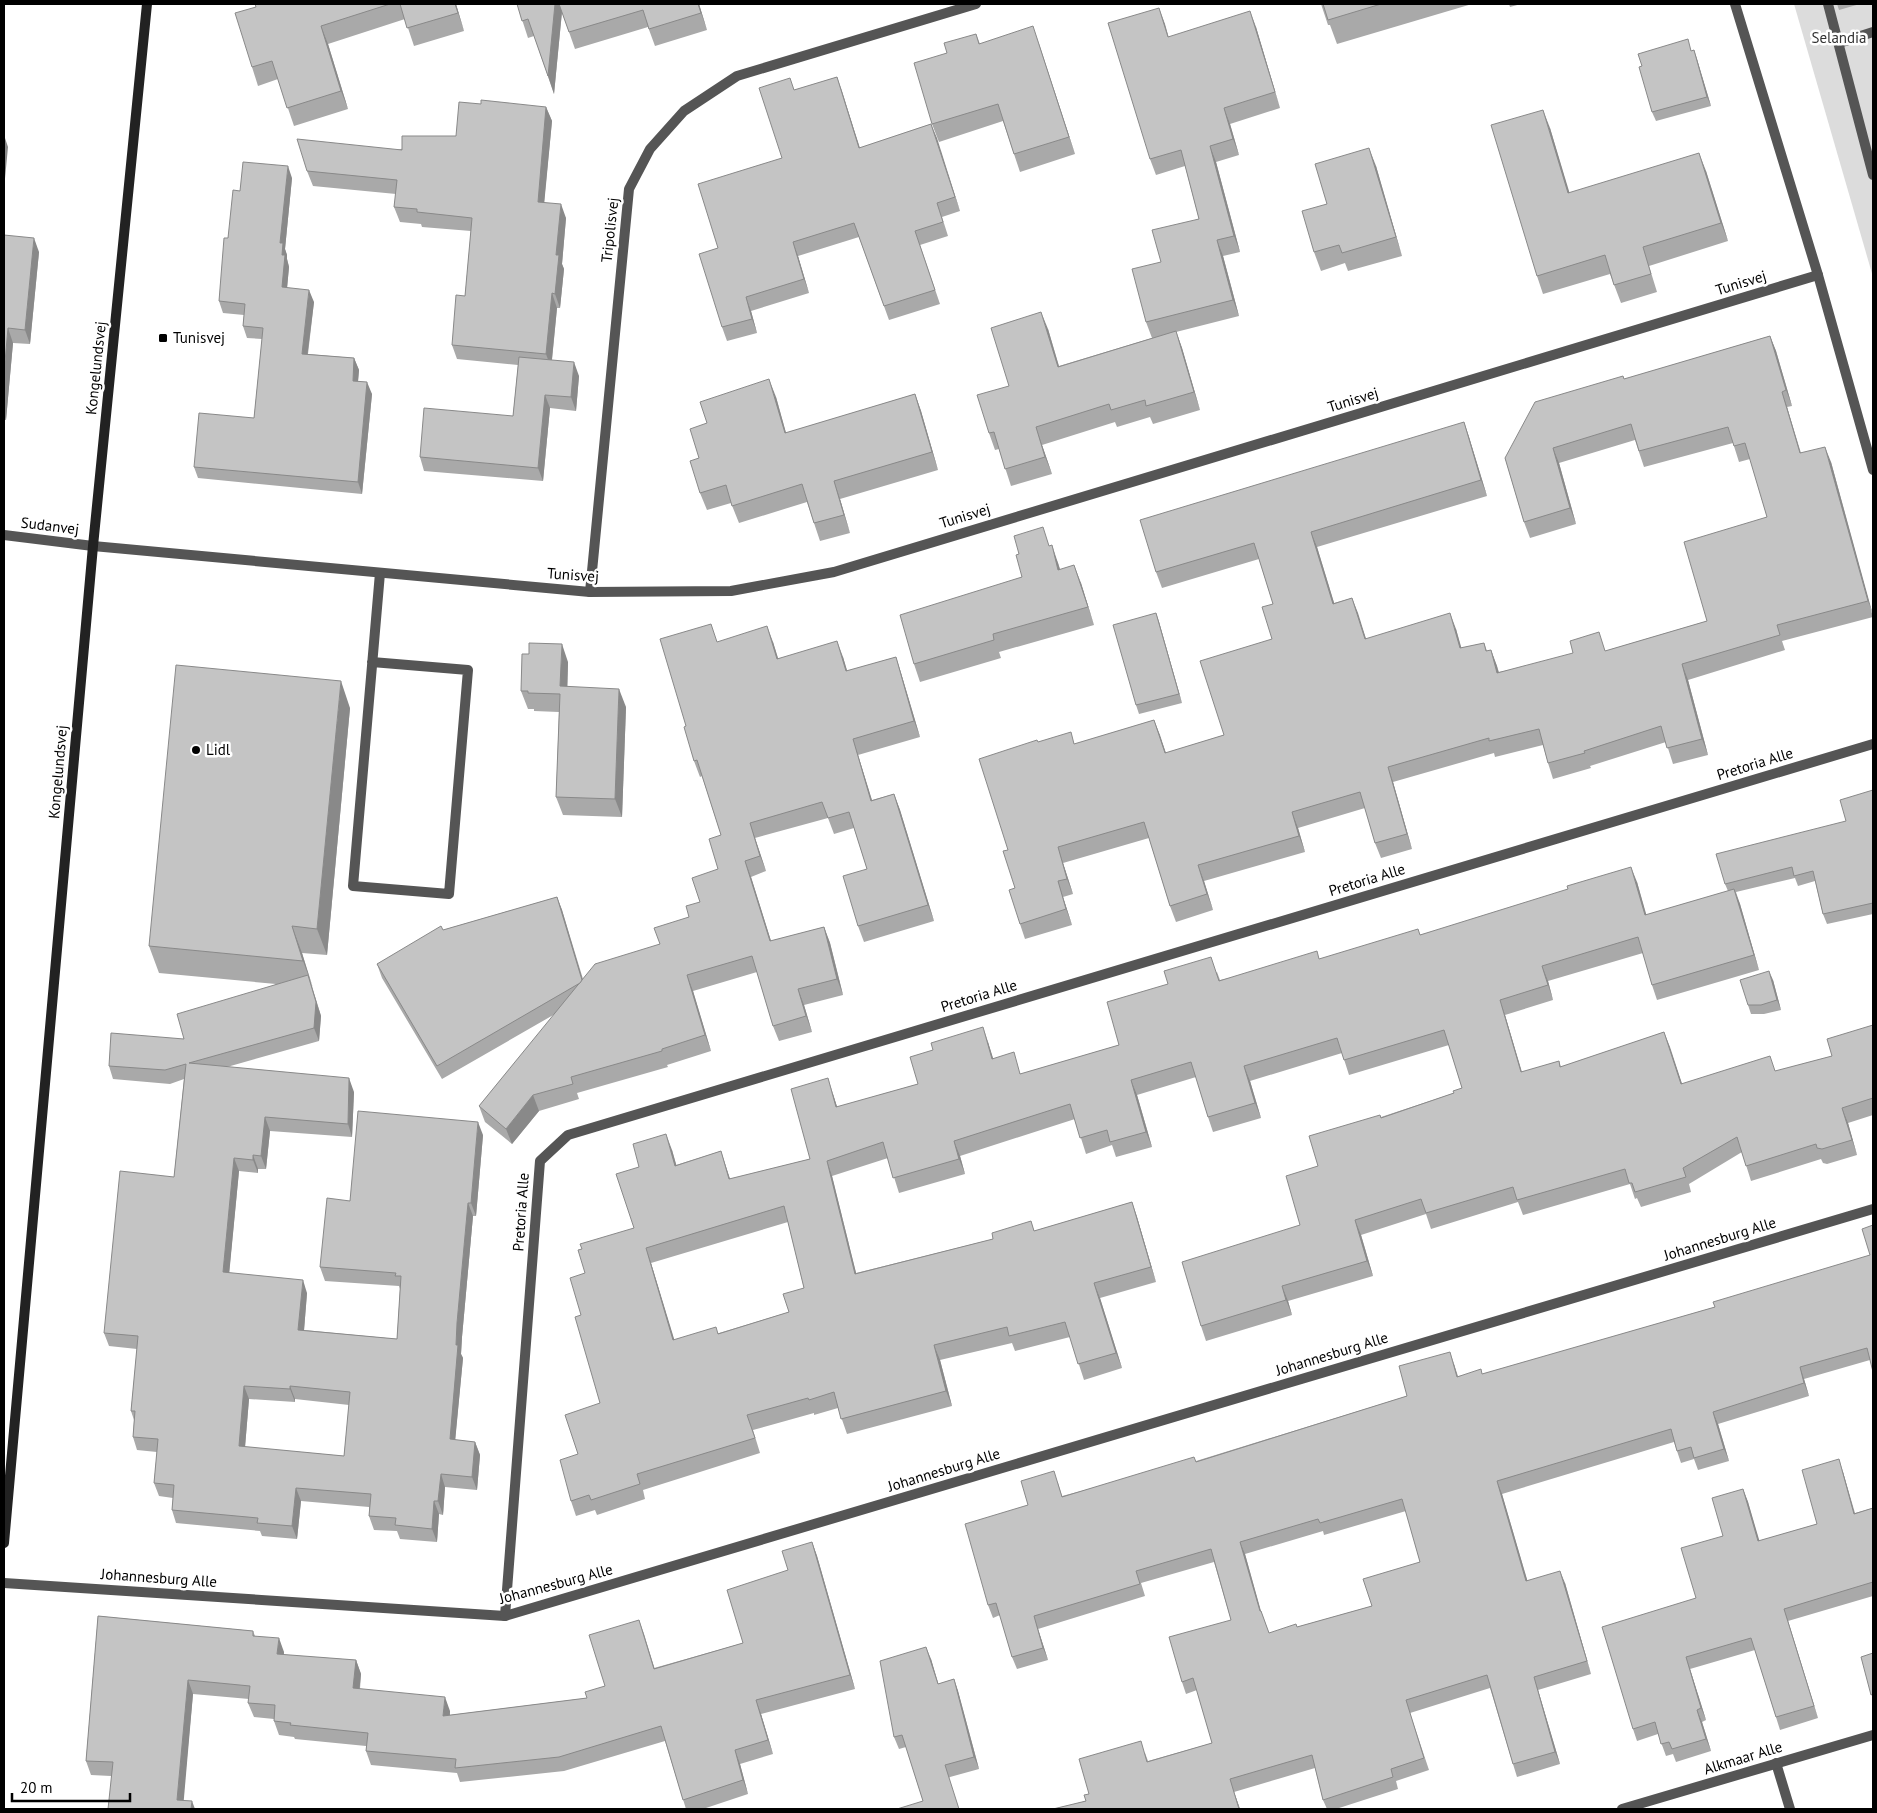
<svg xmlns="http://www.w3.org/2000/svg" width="1877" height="1813" font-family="'PT Sans',sans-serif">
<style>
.green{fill:#dcdcdc}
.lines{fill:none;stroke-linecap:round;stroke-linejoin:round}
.lane{stroke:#555;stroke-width:10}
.street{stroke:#555;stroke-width:10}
.secondary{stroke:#222;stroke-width:10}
.wall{fill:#a9a9a9;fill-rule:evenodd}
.shaded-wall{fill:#898989}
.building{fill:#c4c4c4;stroke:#898989;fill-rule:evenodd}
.poi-dot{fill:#000;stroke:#fff;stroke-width:2}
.labels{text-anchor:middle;stroke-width:5;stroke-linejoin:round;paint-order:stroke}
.park-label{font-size:15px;fill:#333;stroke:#fff}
.street-label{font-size:15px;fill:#000;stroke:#fff}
.poi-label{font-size:15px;fill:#000;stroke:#fff;text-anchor:start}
</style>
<rect width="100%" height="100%" fill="#fff"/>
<polygon class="green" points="1794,4 1873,4 1873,277"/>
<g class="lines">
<polyline class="lane" points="372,662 468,670 449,894 353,886 380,573"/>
<g class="street">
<polyline points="1735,4 1818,275 1873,470"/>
<polyline points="1828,4 1873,175"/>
<polyline points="1839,43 1873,32"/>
<polyline points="4,535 93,546 590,592 731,591 834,572 1818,275"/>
<polyline points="590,592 629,189 650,149 684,111 737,76 976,4"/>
<polyline points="4,1583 505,1616 1873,1209"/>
<polyline points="505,1616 540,1161 568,1135 1873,744"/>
<polyline points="1776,1763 1790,1809"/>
<polyline points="1622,1809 1873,1735"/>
</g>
<polyline class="secondary" points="4,1543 93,546 147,4"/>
</g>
<g class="wall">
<polygon points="255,4 456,4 464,31 414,46 405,19 328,44 348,109 294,126 278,79 258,86 252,67 256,7"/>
<polygon points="517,4 699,4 707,30 655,46 648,27 575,49 562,12 554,94 534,36 528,38"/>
<polygon points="1321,4 1472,4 1337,44 1330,25 1328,25"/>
<polygon points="1509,4 1521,4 1510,7"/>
<polygon points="1837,4 1860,4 1839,10"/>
<polygon points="1159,8 1168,37 1256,27 1280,108 1230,124 1239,155 1216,162 1240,252 1223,256 1239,316 1176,332 1182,348 1200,410 1153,424 1150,417 1117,427 1115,422 1042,445 1052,474 1011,486 999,449 995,450 989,433 1009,386 1048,329 1059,366 1152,338 1146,322 1161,262 1199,219 1185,166 1156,175 1150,159"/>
<polygon points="976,34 980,44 1039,44 1075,154 1020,172 1003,121 939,142 932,124 947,53"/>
<polygon points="1694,50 1711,106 1656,121 1652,112 1692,51"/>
<polygon points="837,77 860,148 931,124 960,211 942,217 948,236 920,245 940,304 889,320 859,237 798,256 809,293 751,311 757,333 727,341 722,327 718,248 782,158 795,90"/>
<polygon points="481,104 546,107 552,121 544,202 566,218 562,264 564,269 560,308 557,308 552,360 579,376 576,411 550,408 543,481 424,471 420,457 513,416 518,365 457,359 452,345 465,296 471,231 422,227 421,224 400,222 394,207 396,194 313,186 307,171 456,136"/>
<polygon points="1550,128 1569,193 1706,171 1728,241 1649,266 1657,292 1621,303 1610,274 1543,294 1537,276"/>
<polygon points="1376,166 1402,256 1348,271 1345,263 1321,271 1314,252"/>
<polygon points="292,178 285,249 287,255 287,259 289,267 287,288 314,302 308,354 354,358 359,370 358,381 372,394 362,494 198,478 194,467 254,418 262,339 247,338 243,326 244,315 223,313 219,301 228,238 240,191"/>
<polygon points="4,235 39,252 30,344 13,343 6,420 4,420"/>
<polygon points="1770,336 1776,351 1792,406 1787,407 1801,453 1831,462 1873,617 1782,641 1785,650 1688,680 1708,755 1673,764 1666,742 1590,766 1591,768 1553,779 1548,763 1543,745 1495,757 1494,753 1393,782 1412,849 1381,858 1375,843 1365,808 1298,828 1305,852 1204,881 1213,910 1176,922 1170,906 1149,838 1063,863 1073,894 1063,897 1072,925 1025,939 1020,924 1015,888 1008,850 1038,742 1075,744 1154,720 1166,753 1224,735 1272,639 1273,604 1259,559 1162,588 1156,572 1464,422 1469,437 1487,496 1317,547 1334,603 1352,598 1366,639 1456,629 1461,648 1484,643 1487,651 1491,650 1499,672 1605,651 1707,621 1767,517 1750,459 1739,462 1733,443 1644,467 1635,440 1559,463 1576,524 1530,538 1524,522 1505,458 1625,379"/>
<polygon points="915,394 921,411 938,470 840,499 850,533 820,541 807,502 739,523 731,503 707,510 700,493 699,458 707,423 776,397 786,433"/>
<polygon points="1050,546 1058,563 1060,569 1081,583 1094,625 999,652 1001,658 920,682 914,664 1022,577 1019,554"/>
<polygon points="1156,613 1159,622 1182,703 1139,714 1136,705"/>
<polygon points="718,642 773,642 778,658 843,657 847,671 896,657 901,673 920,737 858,755 872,800 894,794 900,810 934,921 864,942 858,926 867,869 854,828 834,834 828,818 755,838 766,871 751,877 771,941 824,927 830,943 843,995 804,1005 812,1032 779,1041 773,1026 757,972 693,991 711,1051 667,1065 668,1067 577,1093 579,1099 539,1111 512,1144 485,1122 479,1106 555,1014 442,1079 382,978 377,964 443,930 557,897 562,910 583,979 660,944 689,917 700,902 718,869 721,835 702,776 700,777 694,761 686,726"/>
<polygon points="568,662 567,687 626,707 622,817 563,815 556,797 559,712 534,711 534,709 528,709 521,691"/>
<path d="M350,708L327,955L302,953L321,1016L319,1041L227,1067L354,1092L352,1137L270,1131L266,1169H258V1173L239,1171L229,1273L307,1293L304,1330L397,1339L400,1289L399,1286L325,1281L320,1267L350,1201L483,1135L476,1216H473L462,1337L461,1354L463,1358L455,1440L475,1442L480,1455L477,1490L445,1487L443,1515L439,1514L437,1542L400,1539L397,1531L374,1530L369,1516V1507L301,1501L297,1539L262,1536L260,1531L176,1523L172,1510L173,1498L159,1496L154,1483L157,1452L137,1450L133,1437L134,1420L131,1411L137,1349L109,1346L104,1333L174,1177L184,1079L170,1084L113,1079L109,1066L184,1039L276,984L159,973L149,946ZM249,1399L295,1402V1399L349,1405L344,1456L245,1447Z"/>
<path d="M1873,790V914L1827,924L1823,914L1815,881L1798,886L1795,878L1736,892L1740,904L1759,970L1657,1000L1652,985L1643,953L1548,981L1553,1000L1505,1015L1522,1072L1559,1061L1561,1067L1664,1032L1682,1084L1776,1071L1832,1056L1873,1025V1115L1848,1123L1857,1155L1827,1164L1823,1163L1821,1159L1751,1181L1742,1152L1689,1184L1691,1192L1641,1207L1637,1198L1635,1199L1630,1184L1523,1215L1518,1202L1431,1229L1426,1214L1361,1235L1373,1276L1288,1301L1292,1315L1206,1341L1201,1326L1300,1225L1318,1166L1381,1117L1454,1093L1462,1088L1449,1045L1349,1075L1342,1053L1250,1081L1261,1118L1213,1132L1208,1117L1196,1077L1137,1095L1152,1147L1116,1157L1112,1145L1086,1154L1075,1119L960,1156L965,1174L899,1193L888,1158L832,1176L856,1273L993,1239L1031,1221L1034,1231L1132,1202L1137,1217L1156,1282L1100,1298L1122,1368L1084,1380L1070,1337L1015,1351L1012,1343L940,1360L952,1406L847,1434L838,1408L814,1415V1413L753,1430L760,1453L643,1490L645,1499L597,1515L595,1510L576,1516L571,1501L578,1454L600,1403L581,1315L585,1273L634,1228L639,1167L672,1150L676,1165L721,1151L730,1179L810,1159L833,1094L837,1107L918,1084L988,1042L993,1059L1021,1074L1119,1045L1217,972L1220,980L1320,959L1637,882L1646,915L1728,891L1725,884L1846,821ZM788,1222L804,1288L789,1312L719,1333L674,1340L651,1263Z"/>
<polygon points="1773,980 1781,1010 1764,1014 1751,1014 1748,1005"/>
<path d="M1873,1225L1870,1360L1804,1379L1809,1396L1718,1424L1729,1461L1698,1470L1694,1459L1681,1463L1674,1442L1502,1494L1527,1580L1565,1583L1591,1674L1538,1690L1560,1764L1517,1777L1513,1764L1490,1688L1410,1713L1429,1770L1396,1781L1398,1789L1336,1809H1327L1323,1800L1315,1768L1234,1792L1240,1809H1053L1086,1801L1089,1794L1145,1753L1148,1761L1212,1743L1197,1690L1186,1694L1182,1682L1231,1620L1214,1562L1141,1583L1145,1596L1038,1629L1048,1660L1017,1669L1012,1657L1000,1615L993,1618L988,1605L1028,1505L1058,1483L1062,1496L1196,1461L1407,1396L1454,1364L1458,1376L1483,1374L1715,1307L1870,1255ZM1406,1511L1420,1562L1372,1606L1297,1627L1269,1633L1261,1611L1245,1554L1323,1531L1324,1535Z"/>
<polygon points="1843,1472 1855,1513 1873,1508 1873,1596 1788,1621 1818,1718 1780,1730 1755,1650 1690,1669 1706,1720 1702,1722 1711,1751 1676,1762 1673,1754 1666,1756 1658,1734 1637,1741 1633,1729 1696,1598 1743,1489 1748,1502 1759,1541 1817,1524"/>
<polygon points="812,1542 817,1556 855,1689 761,1714 773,1754 740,1764 748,1794 703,1809 686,1809 665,1741 564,1771 460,1782 457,1773 371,1765 366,1751 366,1746 295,1739 294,1737 279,1735 274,1721 274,1719 254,1717 248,1703 249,1699 193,1694 183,1800 195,1809 111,1776 91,1775 86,1761 98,1616 253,1631 255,1636 284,1652 284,1655 356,1660 361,1674 360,1689 450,1711 450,1715 587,1698 605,1686 639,1620 654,1668 743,1643 788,1570"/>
<polygon points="931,1659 938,1684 954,1679 958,1691 979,1769 950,1777 923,1801 906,1747 899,1749 894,1737"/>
</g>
<g class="shaded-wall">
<polygon points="455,4 456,4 464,31"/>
<polygon points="555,4 559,4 562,11 554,94 548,76"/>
<polygon points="698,4 699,4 707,30 701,13"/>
<polygon points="1159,8 1165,24 1173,53 1168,37"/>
<polygon points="1250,11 1256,27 1280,108 1275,92"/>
<polygon points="321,26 328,44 348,109 341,91"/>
<polygon points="1033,26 1039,44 1075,154 1069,137"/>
<polygon points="1694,50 1697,59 1711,106 1707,97"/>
<polygon points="837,77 842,91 864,162 859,148"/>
<polygon points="546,107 552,121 543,216 538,202"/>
<polygon points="1224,108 1230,124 1239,155 1233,139"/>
<polygon points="1543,110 1550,128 1575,211 1568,193"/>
<polygon points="931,124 937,138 960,211 955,197"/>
<polygon points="4,135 8,147 4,189"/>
<polygon points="1210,146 1216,162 1240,252 1234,236"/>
<polygon points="1369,148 1376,166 1402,256 1396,237"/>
<polygon points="1699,153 1706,171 1728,241 1721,223"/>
<polygon points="288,166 292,178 285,249 287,255 287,259 289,267 286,299 282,287 282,255 280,243"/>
<polygon points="561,204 566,218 562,264 564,269 560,308 555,294 556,255"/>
<polygon points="34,238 39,252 30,344 25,330"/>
<polygon points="1217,240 1223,256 1239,316 1233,300"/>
<polygon points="793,242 798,256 809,293 804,279"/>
<polygon points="309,290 314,302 306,366 302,354"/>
<polygon points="552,293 557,308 551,368 546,354"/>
<polygon points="746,297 751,311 757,333 752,319"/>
<polygon points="1041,312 1048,329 1064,384 1058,367"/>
<polygon points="8,328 13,343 6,420 4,414 4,373"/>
<polygon points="1176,331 1182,348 1200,410 1194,392"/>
<polygon points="1770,336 1776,351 1792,406 1786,390"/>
<polygon points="354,358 359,370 357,393 353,381"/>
<polygon points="574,362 579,376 576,411 571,397"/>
<polygon points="769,379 776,397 791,451 785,433"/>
<polygon points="367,382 372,394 362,494 358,482"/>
<polygon points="1782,392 1787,407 1805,469 1800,453"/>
<polygon points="915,394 921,411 938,470 932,452"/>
<polygon points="545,395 550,408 543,481 538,468"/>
<polygon points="1464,422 1469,437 1487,496 1481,480"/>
<polygon points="1036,427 1042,445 1052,474 1045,457"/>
<polygon points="1825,447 1831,462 1873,615 1868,601"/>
<polygon points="1553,448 1559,463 1576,524 1570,508"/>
<polygon points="834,481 840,499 850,533 844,515"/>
<polygon points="1311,532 1317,547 1339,619 1333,604"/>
<polygon points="1052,545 1058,563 1065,587 1058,570"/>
<polygon points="1074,565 1081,583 1094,625"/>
<polygon points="1352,598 1358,613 1371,655 1365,639"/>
<polygon points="1156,613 1159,622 1182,703 1179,694"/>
<polygon points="1450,613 1456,629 1466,664 1460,648"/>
<polygon points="767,626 773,642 783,675 777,659"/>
<polygon points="837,641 843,657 852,687 846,671"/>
<polygon points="562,644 568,662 567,705 560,686"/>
<polygon points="1491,650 1497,666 1502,688 1497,673"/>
<polygon points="896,657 901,673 920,737 914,721"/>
<polygon points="1682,664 1688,680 1708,755 1702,739"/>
<polygon points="341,681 350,708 327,955 317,929"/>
<polygon points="619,689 626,707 622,817 615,799"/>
<polygon points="1154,720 1160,735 1171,769 1165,753"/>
<polygon points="853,739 858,755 877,817 871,801"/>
<polygon points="1388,767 1393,782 1412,849 1407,834"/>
<polygon points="894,794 900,810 934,921 928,905"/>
<polygon points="1292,812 1298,828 1305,852 1299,836"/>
<polygon points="750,823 766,871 760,856"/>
<polygon points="1058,847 1063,863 1073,894 1067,879"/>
<polygon points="745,861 751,877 776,957 770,941"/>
<polygon points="1198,865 1204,881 1213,910 1207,894"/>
<polygon points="1631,867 1637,882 1651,931 1645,915"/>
<polygon points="1058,881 1063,897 1072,925 1066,909"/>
<polygon points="1734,889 1740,904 1759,970 1754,955"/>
<polygon points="557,897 562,910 587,995 582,981"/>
<polygon points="292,926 302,953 313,988 303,961"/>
<polygon points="824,927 830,943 843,995 837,979"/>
<polygon points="1542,966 1548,981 1553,1000 1548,985"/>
<polygon points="1769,971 1773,980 1781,1010 1777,1000"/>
<polygon points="308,975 321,1016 319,1041 314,1028"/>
<polygon points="687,975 693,991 711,1051 705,1035"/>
<polygon points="798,989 804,1005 812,1032 806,1016"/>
<polygon points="1500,1000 1505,1015 1526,1087 1521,1072"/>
<polygon points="983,1027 988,1042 998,1074 992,1059"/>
<polygon points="1664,1032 1670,1047 1687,1099 1681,1084"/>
<polygon points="1244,1066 1250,1081 1261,1118 1255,1103"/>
<polygon points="349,1078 354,1092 352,1137 348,1124"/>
<polygon points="828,1078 833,1094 842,1122 836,1107"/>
<polygon points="1131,1080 1137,1095 1152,1147 1146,1132"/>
<polygon points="533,1095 539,1111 512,1144 506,1129"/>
<polygon points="1842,1108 1848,1123 1857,1155 1852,1140"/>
<polygon points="265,1117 270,1131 266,1169 261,1156"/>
<polygon points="478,1122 483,1135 476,1216 471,1203"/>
<polygon points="666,1134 672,1150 681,1181 675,1166"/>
<polygon points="954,1141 960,1156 965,1174 959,1159"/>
<polygon points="721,1151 726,1167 735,1194 729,1179"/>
<polygon points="253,1155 258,1169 258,1173 253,1160"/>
<polygon points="234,1158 239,1171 228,1286 223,1272"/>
<polygon points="827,1161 832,1176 860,1289 855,1274"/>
<polygon points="1132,1202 1137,1217 1156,1282 1151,1267"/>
<polygon points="468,1203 473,1216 462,1337 461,1354 463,1358 454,1453 450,1439 456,1345 457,1323"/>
<polygon points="1355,1220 1361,1235 1373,1276 1367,1261"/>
<polygon points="646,1248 651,1263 679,1355 673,1340"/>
<polygon points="303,1280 307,1293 303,1343 298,1330"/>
<polygon points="1094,1283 1100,1298 1122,1368 1116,1353"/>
<polygon points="1282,1286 1288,1301 1292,1315 1286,1300"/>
<polygon points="934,1345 940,1360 952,1406 946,1391"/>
<polygon points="1450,1352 1454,1364 1461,1389 1457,1377"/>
<polygon points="1800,1367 1804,1379 1809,1396 1804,1383"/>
<polygon points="244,1386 249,1399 244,1459 239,1446"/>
<polygon points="290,1386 295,1399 295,1402 290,1389"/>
<polygon points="1713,1412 1718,1424 1729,1461 1724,1449"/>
<polygon points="475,1442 480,1455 477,1490 472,1477"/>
<polygon points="1839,1459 1843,1472 1858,1526 1854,1514"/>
<polygon points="441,1474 445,1487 443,1515 438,1501"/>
<polygon points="1497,1481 1502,1494 1531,1593 1526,1581"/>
<polygon points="296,1488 301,1501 297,1539 292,1526"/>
<polygon points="1743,1489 1748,1502 1763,1553 1758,1541"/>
<polygon points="434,1501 439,1514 437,1542 432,1529"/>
<polygon points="812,1542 817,1556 855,1689 850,1675"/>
<polygon points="1240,1542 1245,1554 1264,1623 1260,1611"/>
<polygon points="1560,1571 1565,1583 1591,1674 1587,1661"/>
<polygon points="1784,1609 1788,1621 1818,1718 1814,1706"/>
<polygon points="1034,1616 1038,1629 1048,1660 1043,1648"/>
<polygon points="639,1620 644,1634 659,1683 654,1669"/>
<polygon points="279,1638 284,1652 282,1668 277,1654"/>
<polygon points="926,1647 931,1659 942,1696 938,1684"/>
<polygon points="1686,1657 1690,1669 1706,1720 1701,1708"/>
<polygon points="356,1660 361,1674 358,1703 353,1688"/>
<polygon points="1534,1677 1538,1690 1560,1764 1555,1752"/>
<polygon points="954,1679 958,1691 979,1769 974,1757"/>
<polygon points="188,1680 193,1694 183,1809 177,1800"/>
<polygon points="445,1697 450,1711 449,1730 443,1716"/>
<polygon points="756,1700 761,1714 773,1754 768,1740"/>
<polygon points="1697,1710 1702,1722 1711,1751 1706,1739"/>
<polygon points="735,1750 740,1764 748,1794 743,1780"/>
<polygon points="1230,1779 1234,1792 1240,1809 1239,1809"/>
<polygon points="192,1801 195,1809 191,1809"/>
</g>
<g class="building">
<polygon points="255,4 390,4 321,26 341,91 287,108 272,61 252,67 235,13 256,7"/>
<polygon points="400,4 455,4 458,13 407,28"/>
<polygon points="517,4 555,4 548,76 528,19 522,21"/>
<polygon points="559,4 698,4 701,13 649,29 643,10 569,32"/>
<polygon points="1323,4 1381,4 1328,20"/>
<polygon points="1159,8 1168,37 1250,11 1275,92 1224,108 1233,139 1210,146 1234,236 1217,240 1233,300 1146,322 1132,269 1161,262 1152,230 1199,219 1181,150 1150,159 1108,23"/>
<polygon points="1033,26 1069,137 1014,154 998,104 932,124 914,63 947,53 944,43 976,34 979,44"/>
<polygon points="1688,39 1691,51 1694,50 1707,97 1652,112 1639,67 1642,66 1638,54"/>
<polygon points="837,77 859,148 931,124 955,197 937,203 943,222 915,231 935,290 884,306 854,223 793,242 804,279 746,297 752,319 722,327 699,254 718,248 698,184 782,158 759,88 790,78 794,90"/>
<polygon points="481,100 546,107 538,202 561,204 556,255 559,255 555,294 552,293 546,354 452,345 456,295 465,296 472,218 417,212 417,209 394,207 397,180 307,171 297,139 402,150 402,136 456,136 459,102 481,104"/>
<polygon points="1543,110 1568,193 1699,153 1721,223 1643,247 1651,274 1614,285 1605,255 1537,276 1491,125"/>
<polygon points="1369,148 1396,237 1342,253 1339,245 1314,252 1302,211 1327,204 1315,164"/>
<polygon points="243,162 288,166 280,243 283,243 282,255 285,255 282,287 309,290 302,354 354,358 353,381 367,382 358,482 194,467 199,413 254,418 263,328 243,326 245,304 219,301 224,238 228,238 233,190 240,191"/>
<polygon points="4,235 34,238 25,330 8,328 4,373"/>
<polygon points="1041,312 1058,367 1176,331 1194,392 1146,406 1145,400 1111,410 1109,404 1036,427 1045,457 1005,469 994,432 989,433 977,395 1009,386 991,328"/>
<polygon points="1770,336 1786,390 1782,392 1800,453 1825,447 1868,601 1777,625 1780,635 1682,664 1702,739 1667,748 1661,726 1584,751 1585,753 1548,763 1539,729 1489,741 1489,738 1388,767 1407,834 1375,843 1360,792 1292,812 1299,836 1198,865 1207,894 1170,906 1144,822 1058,847 1067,879 1058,881 1066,909 1020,924 1009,890 1015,888 1003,851 1008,850 979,759 1037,740 1038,742 1071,732 1074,744 1154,720 1165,753 1224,735 1200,661 1272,639 1262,607 1273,604 1254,543 1156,572 1140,520 1464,422 1481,480 1311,532 1333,604 1352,598 1365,639 1450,613 1460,648 1484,643 1486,651 1491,650 1497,673 1573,653 1570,641 1599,632 1605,651 1707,621 1684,542 1767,517 1745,443 1734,446 1728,427 1639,451 1631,424 1553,448 1570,508 1524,522 1505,458 1535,402 1623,376 1624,379"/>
<polygon points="519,357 574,362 571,397 545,395 538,468 420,457 424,408 513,416"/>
<polygon points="769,379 785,433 915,394 932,452 834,481 844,515 814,523 802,484 732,506 726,485 700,493 690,461 699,458 690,429 707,423 700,402"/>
<polygon points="1043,527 1049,546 1052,545 1058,570 1074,565 1088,607 993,634 994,640 914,664 900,615 1022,577 1016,555 1019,554 1014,536"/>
<polygon points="1156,613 1179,694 1136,705 1113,625"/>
<polygon points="711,624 717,642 767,626 777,659 837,641 846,671 896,657 914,721 853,739 871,801 894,794 928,905 858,926 843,876 867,869 849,812 828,818 822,802 750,823 760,856 745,861 770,941 824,927 837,979 798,989 806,1016 773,1026 752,956 687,975 705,1035 662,1049 662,1051 571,1077 573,1084 533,1095 506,1129 479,1106 595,964 660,944 654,928 689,917 686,906 700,902 692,878 718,869 709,839 721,835 697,760 694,761 684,727 686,726 660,639"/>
<polygon points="529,643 562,644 560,686 619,689 615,799 556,797 560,694 528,693 528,691 521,691 522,654 529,654"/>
<polygon points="176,665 341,681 317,929 292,926 303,961 149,946"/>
<polygon points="1873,790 1873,903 1823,914 1813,871 1794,876 1792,867 1725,884 1716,854 1846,821 1840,800"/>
<path d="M1631,867L1645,915L1734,889L1754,955L1652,985L1638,937L1542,966L1548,985L1500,1000L1521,1072L1559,1061L1560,1067L1664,1032L1681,1084L1770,1056L1775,1071L1832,1056L1827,1039L1873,1025V1098L1842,1108L1852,1140L1822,1149L1817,1148L1816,1144L1746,1166L1737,1137L1683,1168L1686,1177L1635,1192L1632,1183H1629L1625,1169L1517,1200L1513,1187L1426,1213L1421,1199L1355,1220L1367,1261L1282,1286L1286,1300L1201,1326L1182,1262L1300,1225L1286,1176L1318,1166L1309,1136L1380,1115L1381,1118L1454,1093L1453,1091L1462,1088L1444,1030L1344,1060L1337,1038L1244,1066L1255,1103L1208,1117L1191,1062L1131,1080L1146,1132L1110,1142L1107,1130L1080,1138L1070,1104L954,1141L959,1159L893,1178L883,1142L827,1161L855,1274L993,1239L992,1233L1031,1221L1034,1231L1132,1202L1151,1267L1094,1283L1116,1353L1078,1364L1065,1322L1009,1336L1007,1327L934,1345L946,1391L841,1419L834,1392L809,1400L808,1398L747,1415L755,1438L637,1474L640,1484L591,1500L589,1495L571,1501L560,1460L578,1454L565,1415L600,1403L575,1317L581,1315L570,1278L585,1273L578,1250L582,1249L580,1244L634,1228L616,1174L639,1167L633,1144L666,1134L675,1166L721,1151L729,1179L810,1159L791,1089L828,1078L836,1107L918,1084L910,1057L933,1050L931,1043L983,1027L992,1059L1014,1052L1020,1074L1119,1045L1107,1002L1168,984L1164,971L1211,957L1219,981L1317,951L1319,959L1418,929L1420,935L1568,889L1567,886ZM784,1206L804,1288L783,1294L789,1312L718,1334L716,1327L673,1340L646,1248Z"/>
<polygon points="557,897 582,980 580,983 437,1066 377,964 441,926 443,930"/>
<polygon points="1769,971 1777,1000 1761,1005 1748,1005 1740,980"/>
<path d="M308,975L316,1002L314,1028L189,1063L349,1078L348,1124L265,1117L261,1156L253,1155V1160L234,1158L223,1272L303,1280L298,1330L397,1339L401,1276H395L396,1273L320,1267L327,1198L350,1201L358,1111L478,1122L471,1203H468L457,1323L456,1345H458L450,1439L475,1442L472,1477L441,1474L438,1501H434L432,1529L395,1525L396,1518L369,1516L371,1494L296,1488L292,1526L257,1523L258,1518L172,1510L174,1485L154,1483L158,1439L133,1437L135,1411H131L138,1336L104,1333L120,1171L174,1177L186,1064L165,1070L109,1066L111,1033L184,1039L177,1014ZM244,1386L290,1389V1386L350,1392L344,1456L239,1446Z"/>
<path d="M1873,1225V1372L1867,1348L1800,1367L1804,1383L1713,1412L1724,1449L1694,1458L1691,1447L1677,1451L1671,1429L1497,1481L1526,1581L1560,1571L1587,1661L1534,1677L1555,1752L1513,1764L1487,1675L1406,1700L1424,1758L1391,1769L1393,1777L1323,1800L1312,1755L1230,1779L1239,1809H1053L1086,1801L1084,1795L1089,1794L1079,1759L1141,1741L1147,1762L1212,1743L1193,1678L1182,1682L1169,1637L1231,1620L1211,1549L1136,1571L1140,1584L1034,1616L1043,1648L1012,1657L996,1603L988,1605L965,1524L1028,1505L1021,1481L1054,1471L1062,1497L1194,1457L1196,1462L1407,1396L1399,1366L1450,1352L1457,1377L1481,1369L1482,1374L1715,1307L1713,1302L1870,1255L1862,1229ZM1402,1499L1420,1562L1363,1579L1372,1606L1297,1627L1296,1624L1269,1633L1261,1611H1260L1240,1542L1318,1519L1320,1523Z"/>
<polygon points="1839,1459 1854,1514 1873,1508 1873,1582 1784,1609 1814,1706 1776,1717 1751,1638 1686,1657 1701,1708 1697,1710 1706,1739 1672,1749 1669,1742 1661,1744 1655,1722 1633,1729 1602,1627 1696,1598 1681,1548 1723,1536 1712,1498 1743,1489 1758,1541 1817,1524 1802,1470"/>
<polygon points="812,1542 850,1675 756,1700 768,1740 735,1750 743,1780 683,1800 661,1726 559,1757 455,1768 456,1759 366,1751 368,1733 290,1725 291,1723 274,1721 275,1705 248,1703 250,1686 188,1680 177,1800 192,1801 191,1809 108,1809 113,1762 86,1761 98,1616 253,1631 253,1636 279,1638 277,1654 356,1660 353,1688 445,1697 443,1716 587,1698 585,1692 605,1686 589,1635 639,1620 654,1669 743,1643 727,1590 788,1570 782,1551"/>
<polygon points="926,1647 938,1684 954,1679 974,1757 945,1765 959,1809 897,1809 923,1801 902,1735 894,1737 880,1661"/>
<polygon points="1873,1653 1873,1694 1871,1695 1861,1657"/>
</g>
<g class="poi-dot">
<rect x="158" y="333" width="10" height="10" rx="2.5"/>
<circle cx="196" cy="750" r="5"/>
</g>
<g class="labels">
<g class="park-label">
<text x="1839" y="43">Selandia</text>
</g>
<g class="street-label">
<text transform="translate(610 230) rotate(-84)" y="5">Tripolisvej</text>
<text transform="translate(1741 283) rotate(-17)" y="5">Tunisvej</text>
<text transform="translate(96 368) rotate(-84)" y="5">Kongelundsvej</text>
<text transform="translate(1353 400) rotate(-17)" y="5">Tunisvej</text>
<text transform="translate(965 516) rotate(-17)" y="5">Tunisvej</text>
<text transform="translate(50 526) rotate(7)" y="5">Sudanvej</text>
<text transform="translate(573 575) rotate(4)" y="5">Tunisvej</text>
<text transform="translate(1755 764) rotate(-17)" y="5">Pretoria Alle</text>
<text transform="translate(58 772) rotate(-85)" y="5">Kongelundsvej</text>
<text transform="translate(1367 880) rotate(-17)" y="5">Pretoria Alle</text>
<text transform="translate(979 996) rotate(-17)" y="5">Pretoria Alle</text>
<text transform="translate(521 1212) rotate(-86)" y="5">Pretoria Alle</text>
<text transform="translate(1720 1239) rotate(-17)" y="5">Johannesburg Alle</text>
<text transform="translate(1332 1354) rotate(-17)" y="5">Johannesburg Alle</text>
<text transform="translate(944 1470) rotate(-17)" y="5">Johannesburg Alle</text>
<text transform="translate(159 1578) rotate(4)" y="5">Johannesburg Alle</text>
<text transform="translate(556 1584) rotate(-15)" y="5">Johannesburg Alle</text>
<text transform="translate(1743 1758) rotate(-17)" y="5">Alkmaar Alle</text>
</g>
<g class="poi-label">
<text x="173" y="343">Tunisvej</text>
<text x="206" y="755">Lidl</text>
</g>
</g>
<rect width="1877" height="1813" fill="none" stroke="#000000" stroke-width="10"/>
<path d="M12 1793v8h118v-8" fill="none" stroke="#000000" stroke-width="2.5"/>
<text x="20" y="1793" font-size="15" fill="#000000" stroke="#ffffff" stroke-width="4" paint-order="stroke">20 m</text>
</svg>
